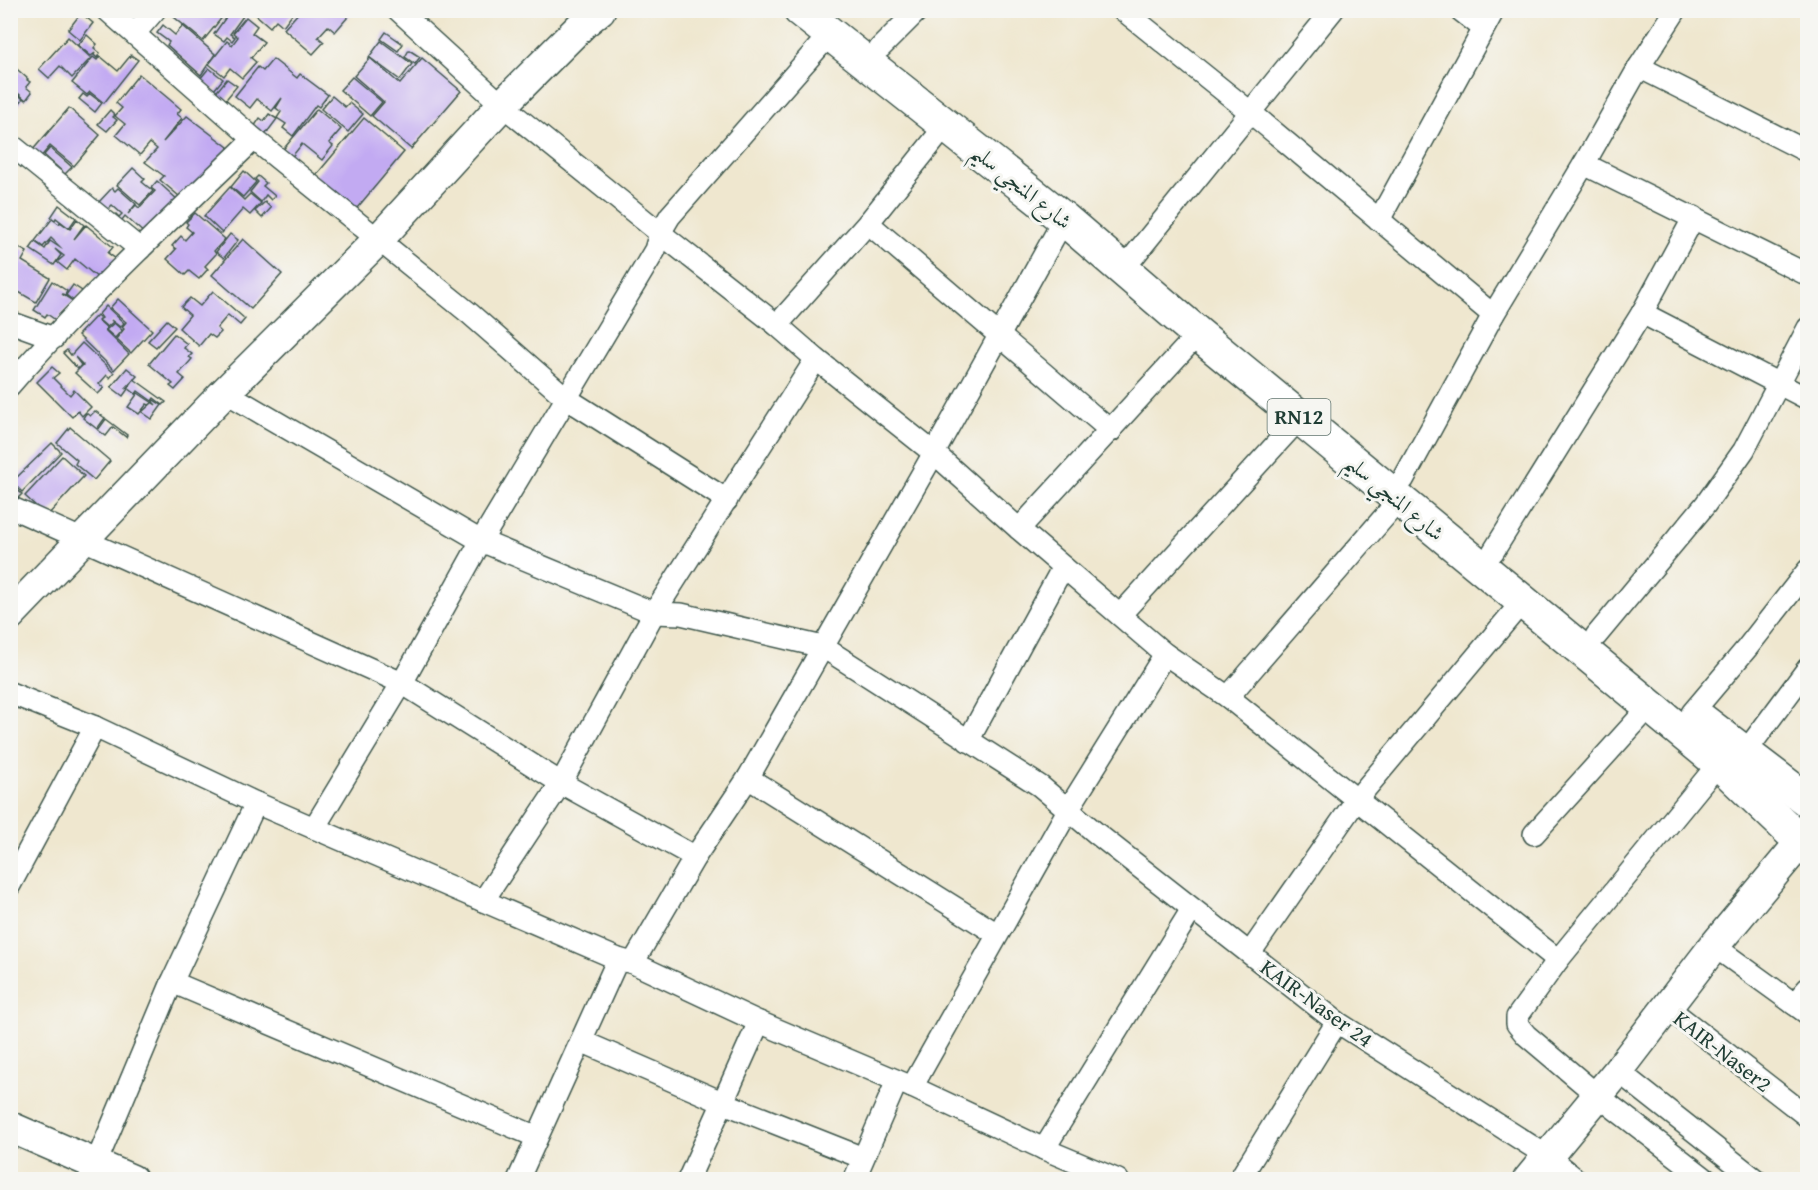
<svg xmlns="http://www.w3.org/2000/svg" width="1818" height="1190" font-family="'Gentium Book Plus',Amiri,serif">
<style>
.building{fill:#c2aaf2}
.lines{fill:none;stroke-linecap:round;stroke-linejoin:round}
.street-casing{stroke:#3e564b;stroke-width:24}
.secondary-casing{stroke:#3e564b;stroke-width:33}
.primary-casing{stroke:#3e564b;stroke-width:36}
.street{stroke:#fff;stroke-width:21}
.secondary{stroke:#fff;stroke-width:30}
.primary{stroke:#fff;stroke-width:33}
.labels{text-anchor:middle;stroke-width:6;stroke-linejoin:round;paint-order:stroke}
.shield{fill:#f6f6f2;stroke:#60746d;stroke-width:1.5}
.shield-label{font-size:21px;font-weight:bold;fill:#1f3d34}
.street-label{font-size:22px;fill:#1f3d34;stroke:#f6f6f2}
</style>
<rect width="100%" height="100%" fill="#f6f6f2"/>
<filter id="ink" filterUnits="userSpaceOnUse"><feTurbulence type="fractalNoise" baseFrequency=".0167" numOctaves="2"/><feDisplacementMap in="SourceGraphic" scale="12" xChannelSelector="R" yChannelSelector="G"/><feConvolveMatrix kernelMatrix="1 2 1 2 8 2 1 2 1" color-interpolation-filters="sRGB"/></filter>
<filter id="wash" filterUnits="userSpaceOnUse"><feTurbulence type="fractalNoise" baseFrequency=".008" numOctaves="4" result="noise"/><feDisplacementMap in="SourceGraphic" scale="24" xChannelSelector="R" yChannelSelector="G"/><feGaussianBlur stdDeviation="1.35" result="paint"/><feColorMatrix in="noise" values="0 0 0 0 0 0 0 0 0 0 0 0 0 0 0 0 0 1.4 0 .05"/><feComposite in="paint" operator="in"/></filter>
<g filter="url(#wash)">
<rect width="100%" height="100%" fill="#efe7cf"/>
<g id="blocks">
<g class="building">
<polygon points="179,10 219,10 224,15 203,41 174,17"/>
<polygon points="231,10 236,10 243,16 230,34 235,37 232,41 227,37 224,41 214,34"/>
<polygon points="255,10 295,10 283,26 276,20 270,27 254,13"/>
<polygon points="301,10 354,10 335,32 328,26 318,37 324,42 313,54 284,29"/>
<polygon points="81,13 93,23 80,40 68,30"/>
<polygon points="246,17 257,26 252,33 264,42 251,58 256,62 242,78 230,68 224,76 209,64 227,41 232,45 238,37 233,33"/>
<polygon points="163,25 175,35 183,26 215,54 201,75 167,45 169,42 157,33"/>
<polygon points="386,32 403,44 398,51 381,39"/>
<polygon points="87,35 97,44 94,48 100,53 97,58 94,55 95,53 91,56 78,45"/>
<polygon points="68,37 91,58 72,78 60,66 49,78 39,69"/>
<polygon points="381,41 412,64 400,80 369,57"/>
<polygon points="409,50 420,57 415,64 405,57"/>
<polygon points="131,55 138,60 104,103 90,92 87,95 72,83 93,57 97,60 100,56 118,71"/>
<polygon points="370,58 400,84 422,58 461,91 411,149 372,116 384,102 354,76"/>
<polygon points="273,59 297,78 300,74 328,95 319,107 316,105 293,136 283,128 286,124 277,118 281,112 276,108 282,98 272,111 257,99 250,108 235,96 258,67 263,71"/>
<polygon points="10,63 28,79 27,80 30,82 26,87 32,92 26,100 12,88 13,85 11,88 23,99 18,105 10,98"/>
<polygon points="209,68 223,79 214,90 200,79"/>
<polygon points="139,74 181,109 177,114 182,118 163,142 187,116 228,147 224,163 185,201 160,180 164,176 145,162 157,149 150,143 140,155 116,135 125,124 115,116 122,108 116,103"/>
<polygon points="352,77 382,102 370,116 340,90"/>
<polygon points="227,79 237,86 223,103 213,96"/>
<polygon points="83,94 87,97 90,94 102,103 95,112 79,99"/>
<polygon points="332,96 345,107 349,103 363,114 348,132 321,109"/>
<polygon points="69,108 100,135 74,166 50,146 39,159 31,152"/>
<polygon points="317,109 341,129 329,143 333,146 322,160 302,144 290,159 281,152"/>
<polygon points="110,110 115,115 113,117 117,120 107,131 98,124"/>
<polygon points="269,114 277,119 265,135 254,127 260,118 264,121"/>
<polygon points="364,118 404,152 352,214 312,180"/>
<polygon points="50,148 72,167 65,174 44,155"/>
<polygon points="133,168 145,179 142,182 153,191 140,205 117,185"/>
<polygon points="244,171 256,182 243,197 231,187"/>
<polygon points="258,176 266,183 263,186 275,196 271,200 266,195 261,202 250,192 258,182 255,179"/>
<polygon points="157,181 179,201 147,236 125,216 119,224 112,218 116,214 119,217 122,214 112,205 106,211 98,203 112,188 115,191 118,188 136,204 128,214 136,205 139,208 155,191 151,188"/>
<polygon points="230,187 244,200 250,194 261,203 250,215 243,209 222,233 204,216"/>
<polygon points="265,202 271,208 262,218 255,211"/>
<polygon points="59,205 76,218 69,228 56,218 55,220 51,217"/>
<polygon points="195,213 225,239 214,251 216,254 205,266 208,269 199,279 189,271 185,275 167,259 176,249 172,246 181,236 185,240 192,232 186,227 188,224 186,222"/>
<polygon points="52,219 59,224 60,222 70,229 77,219 84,225 74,239 86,225 113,247 108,253 120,262 104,283 75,259 67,270 57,262 64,256 55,249 61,255 54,265 30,249 35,242 45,249 50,241 62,249 51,238 43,247 35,241"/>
<polygon points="230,234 238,240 224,258 216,252"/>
<polygon points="243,239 282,274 251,309 212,275"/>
<polygon points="16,246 27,252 22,261 50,278 36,302 17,291 10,301 10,252 12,253"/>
<polygon points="52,281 67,291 65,295 62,294 73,301 57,321 47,314 45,317 34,310"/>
<polygon points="73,285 82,291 75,302 66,295"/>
<polygon points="213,291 245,319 240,325 228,315 217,328 221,332 215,338 209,334 199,346 179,328 190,315 181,307 190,298 200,306"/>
<polygon points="118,299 152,330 131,353 116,339 124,329 122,327 126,322 110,308"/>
<polygon points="106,306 124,323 120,327 111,320 113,322 107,327 99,320 102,318 99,314"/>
<polygon points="97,315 100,318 98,320 107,328 105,330 129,354 114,370 78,335"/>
<polygon points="167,320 175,327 156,347 148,341"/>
<polygon points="114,323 122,330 115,338 106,330"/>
<polygon points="174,334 187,344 184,348 192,354 189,357 192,359 179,374 185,379 175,390 170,386 173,384 149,364"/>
<polygon points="82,343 114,373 110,378 107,375 99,384 104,388 98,394 75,373 83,365 75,357 81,365 78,369 63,353 67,350 71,355"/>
<polygon points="52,367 59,373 53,378 70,395 74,390 91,407 82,416 78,411 72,417 37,382"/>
<polygon points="127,368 137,376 126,388 128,389 123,396 111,387"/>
<polygon points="134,379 166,402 163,405 154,398 152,401 138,391 136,394 128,388"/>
<polygon points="138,393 156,405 153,402 154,400 162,405 152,419 142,412 152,403 149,405 147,404 139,414 128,407"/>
<polygon points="95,411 105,418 97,429 83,418 86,413 90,416"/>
<polygon points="106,419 127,435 126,437 113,427 106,436 98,430"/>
<polygon points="70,427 110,461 94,480 75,464 77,460 57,443"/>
<polygon points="52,443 61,452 22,492 12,482"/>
<polygon points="62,456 84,476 47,516 25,496"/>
<polygon points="10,484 22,494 10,506"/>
</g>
</g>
</g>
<g filter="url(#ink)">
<use href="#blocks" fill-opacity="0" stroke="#3e564b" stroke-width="1.5"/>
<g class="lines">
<defs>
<g id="street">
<polyline points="107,10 254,139 469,313 566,398 727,500"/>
<polyline points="398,10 502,105 660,233 777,325 816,359 934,453 1019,529 1165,654 1228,697 1558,960"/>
<polyline points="1123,10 1250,112 1493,315"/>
<polyline points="1460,10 1483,28"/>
<polyline points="135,33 155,10"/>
<polyline points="880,48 918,10"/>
<polyline points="1639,67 1808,152"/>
<polyline points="10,144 140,249"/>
<polyline points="1584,164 1808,275"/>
<polyline points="1379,220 1494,10"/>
<polyline points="868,223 1111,431"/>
<polyline points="1134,256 1333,10"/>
<polyline points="1642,313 1808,399"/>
<polyline points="10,322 54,338"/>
<polyline points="777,325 868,223 947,124"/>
<path d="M10,385C86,298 171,219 254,139"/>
<polyline points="225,392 481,541 654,613 681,614 823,647 1040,786 1096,833 1337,1022 1547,1156 1577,1180"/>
<polyline points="1403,480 1493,315 1584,164 1639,67 1676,10"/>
<polyline points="10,507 402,683 561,783 695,857"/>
<polyline points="1019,529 1198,334"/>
<polyline points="1493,552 1642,313 1694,217"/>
<polyline points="1120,615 1300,418"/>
<polyline points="1596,636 1705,505 1744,450 1808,328"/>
<polyline points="10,693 95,727 256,803 618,959 633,963 759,1022 912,1087 1044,1149 1118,1180"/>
<polyline points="1228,697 1399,500"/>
<polyline points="1692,713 1747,648 1808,570"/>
<polyline points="968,741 1063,567"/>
<polyline points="1744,754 1808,668"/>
<polyline points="748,778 997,934"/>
<polyline points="314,828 402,683 481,541 655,250 660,233 670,216 830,34"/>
<polyline points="1534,834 1650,706"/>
<polyline points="10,885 95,727"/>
<polyline points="483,901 561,783 654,613 816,359"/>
<polyline points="1714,946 1808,1014"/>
<polyline points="1250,953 1357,799 1522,602"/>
<polyline points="633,963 695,857 748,778 934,453 1064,219"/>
<polyline points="172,982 537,1137"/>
<polyline points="1794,1004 1808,988"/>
<polyline points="1667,1007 1808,1117"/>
<polyline points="581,1041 724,1103 863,1158"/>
<polyline points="1618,1071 1756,1180"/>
<polyline points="912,1087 1071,805 1165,654"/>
<polyline points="1044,1149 1192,909"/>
<polyline points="89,1180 172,982 256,803"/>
<polyline points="518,1180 618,959"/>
<polyline points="688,1180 759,1022"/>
<polyline points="854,1180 897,1081"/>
<polyline points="1239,1180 1337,1022"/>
<polyline points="1707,1180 1597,1095 1526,1035 1517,1024 1517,1017 1558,960 1719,763"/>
</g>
<g id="secondary">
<polyline points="10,615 225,392 378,240 502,105 583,24 600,10"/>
<polyline points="10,1127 132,1180"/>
<polyline points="1528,1180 1618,1071 1714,946 1798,845"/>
</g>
<g id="primary">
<polyline points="800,10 1064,219 1198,334 1719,763 1790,831"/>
<polyline points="1702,720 1808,801"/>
<polyline points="1806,849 1808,850"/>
</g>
</defs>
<use href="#street" class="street-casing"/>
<use href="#secondary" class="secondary-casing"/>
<use href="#primary" class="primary-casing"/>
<use href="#street" class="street"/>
<use href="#secondary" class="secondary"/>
<use href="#primary" class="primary"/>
</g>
</g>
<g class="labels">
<rect class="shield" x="1267.5" y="399" width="63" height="36" rx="4.5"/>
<g class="shield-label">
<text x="1299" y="424">RN12</text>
</g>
<g class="street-label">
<text transform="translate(1022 186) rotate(39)" y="8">شارع المنجي سليم</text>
<text transform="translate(1395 497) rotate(40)" y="8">شارع المنجي سليم</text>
<text transform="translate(1317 1003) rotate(36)" y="8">KAIR-Naser 24</text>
<text transform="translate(1723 1051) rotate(38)" y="8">KAIR-Naser2</text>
</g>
</g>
<rect width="1818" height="1190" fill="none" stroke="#f6f6f2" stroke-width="36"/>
</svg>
